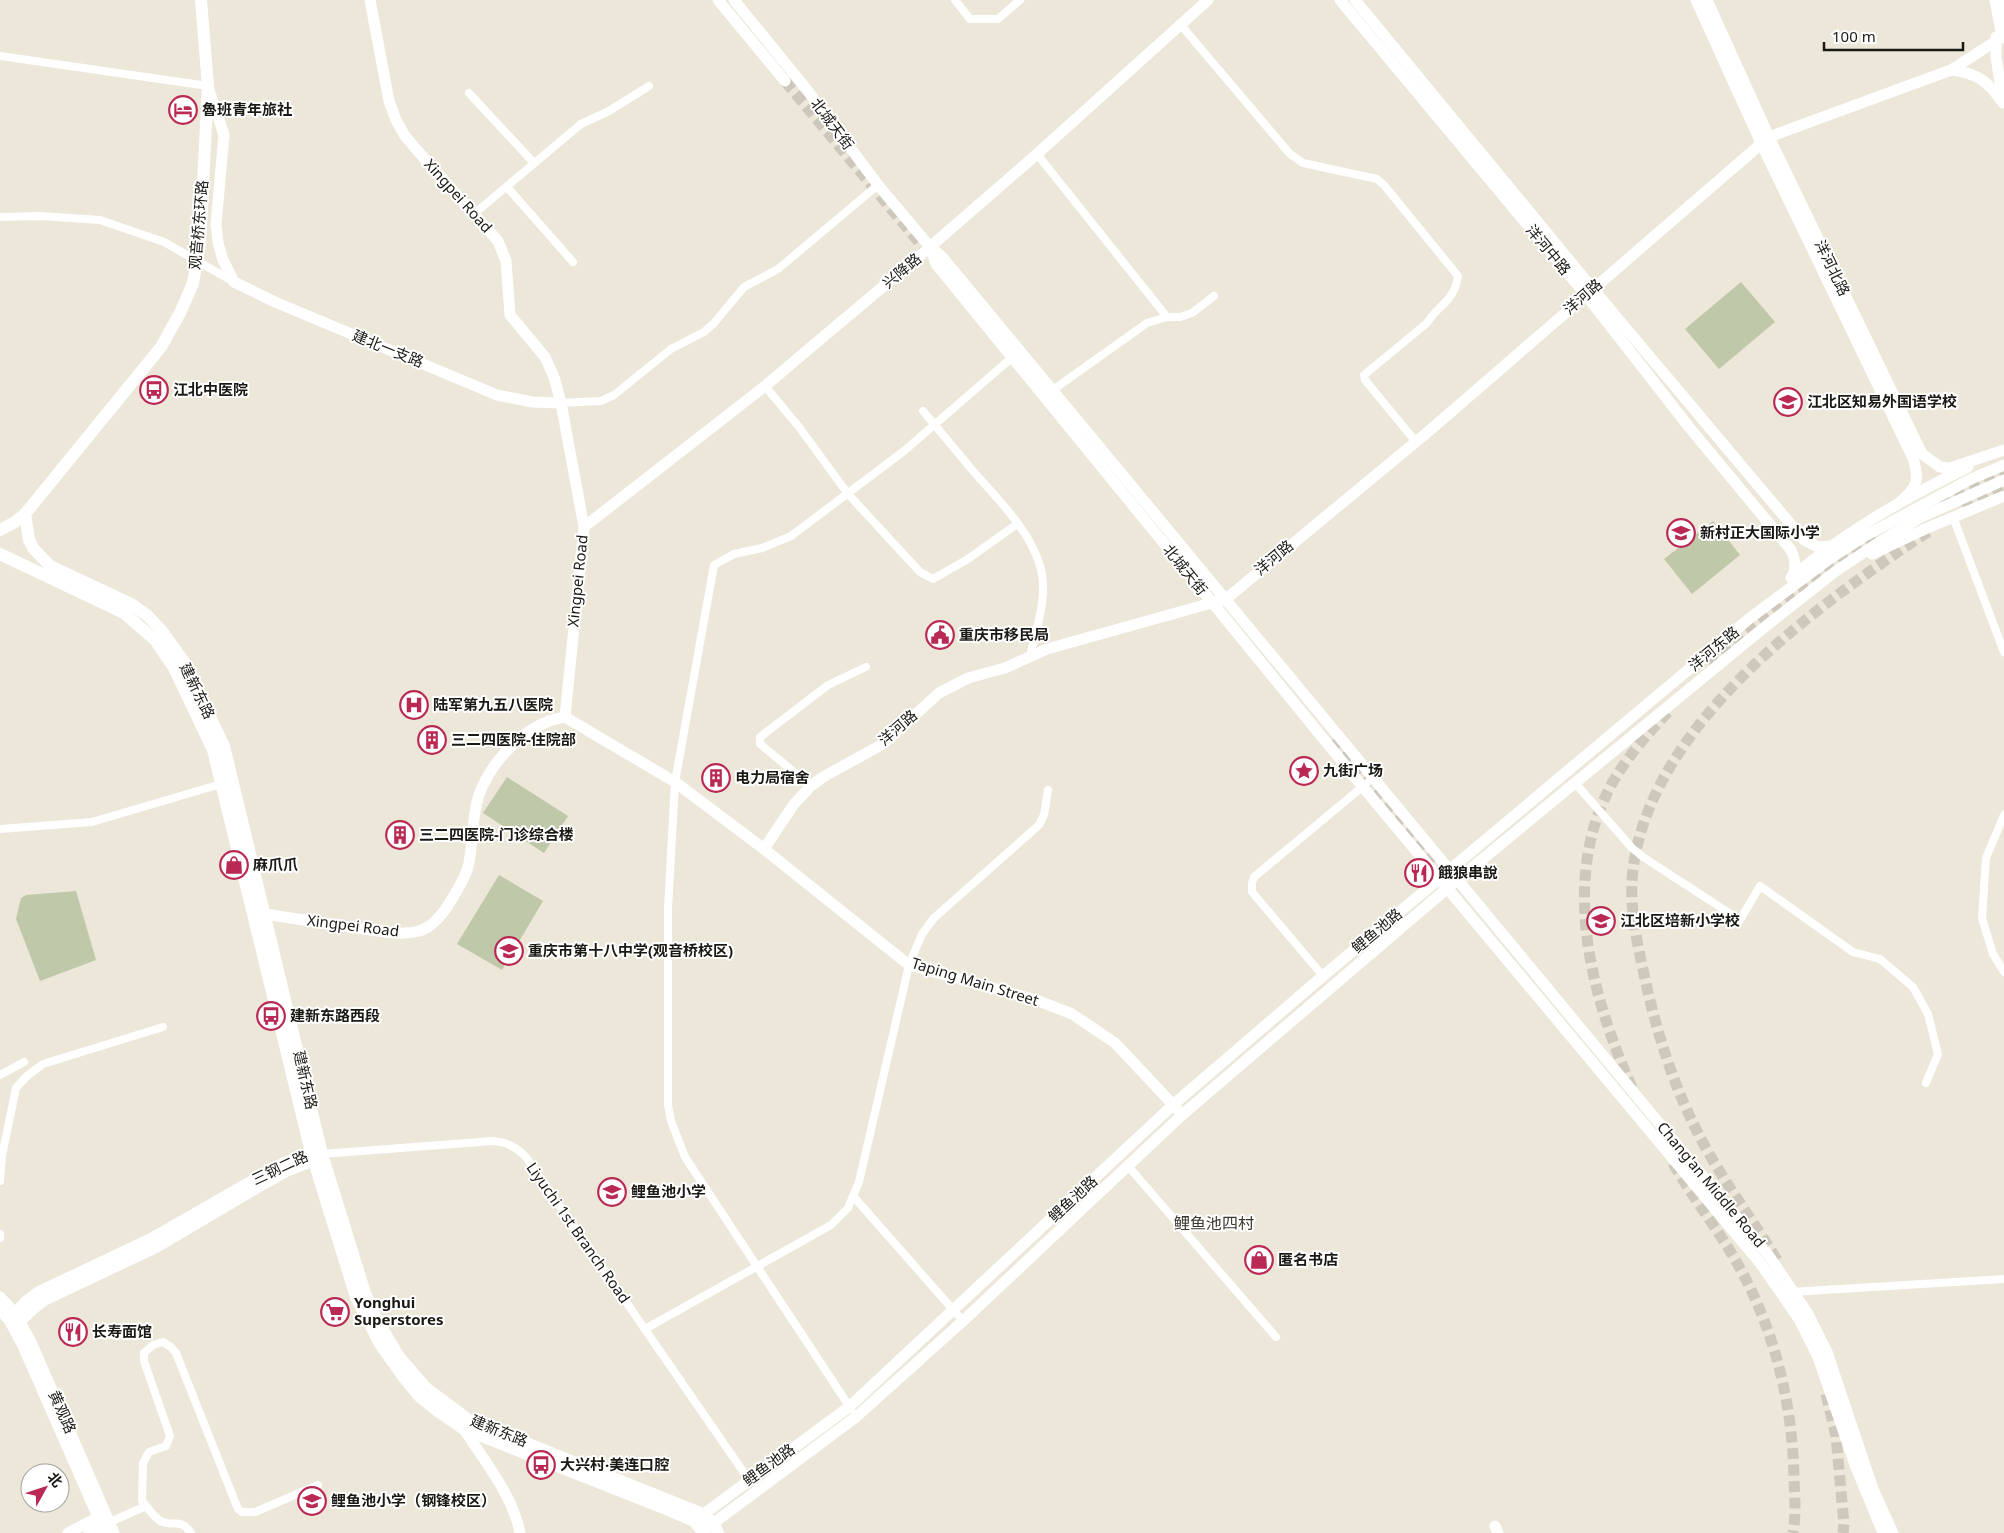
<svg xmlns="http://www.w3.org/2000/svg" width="2004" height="1533" font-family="'Noto Sans','Noto Sans SC',sans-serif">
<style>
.green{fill:#bfc8a9}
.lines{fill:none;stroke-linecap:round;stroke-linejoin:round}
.secondary-tunnel{stroke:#cdc8bb;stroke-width:11;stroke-dasharray:11 5.5;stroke-linecap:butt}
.street{stroke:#fff;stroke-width:8}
.secondary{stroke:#fff;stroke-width:11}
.primary{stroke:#fff;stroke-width:12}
.highway{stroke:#fff;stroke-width:15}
.labels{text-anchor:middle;stroke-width:4;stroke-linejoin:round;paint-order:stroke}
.poi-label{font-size:15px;font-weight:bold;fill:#1b1914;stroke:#fff;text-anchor:start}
.street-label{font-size:15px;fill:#1b1914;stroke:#fff}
.neighbourhood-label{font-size:16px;fill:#3c382d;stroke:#fff}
</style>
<rect width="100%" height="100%" fill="#ece7d9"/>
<g class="green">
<polygon points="1741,282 1775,322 1719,369 1685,329"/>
<polygon points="1713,521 1740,555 1692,594 1664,559"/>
<polygon points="507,777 568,816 544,853 483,813"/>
<polygon points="499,875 543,901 502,970 457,944"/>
<polygon points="76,891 96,960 40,981 16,919 21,898 26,895"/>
</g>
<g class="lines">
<g class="secondary-tunnel">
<polyline points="785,81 932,258"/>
<polyline points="1940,503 2004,472"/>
<polyline points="1964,509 2004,485"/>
<path d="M1711,666C1756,618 1820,572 1876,538"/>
<polyline points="1332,740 1457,891"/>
<path d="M1632,1088C1590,993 1559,876 1614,780C1630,753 1650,731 1671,709"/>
<path d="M1673,1163C1691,1195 1714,1224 1733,1256C1773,1323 1793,1402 1794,1480C1795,1498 1796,1515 1793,1533"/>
<path d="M1777,1260C1752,1219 1723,1181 1701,1139C1676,1092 1659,1040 1647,988C1639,950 1628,909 1633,869C1652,722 1815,607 1929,531"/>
<polyline points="1826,1394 1836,1436 1844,1524 1843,1533"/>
</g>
<g class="street">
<polyline points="955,0 970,19 998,19 1020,0"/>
<path d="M1180,24L1290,154L1303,163L1377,179L1384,185L1458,276C1454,303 1439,303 1427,323L1364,375L1365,380L1416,442"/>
<polyline points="0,56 208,86"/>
<polyline points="469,93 534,163"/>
<polyline points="1037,154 1167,317"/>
<polyline points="507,187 573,262"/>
<polyline points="475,213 581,124 609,111 649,86"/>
<polyline points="0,217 40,216 100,220 164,242 234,282"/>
<polyline points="765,386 799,427 848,494 920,572 933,579 968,559 1017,524"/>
<polyline points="1050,392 1147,323 1167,317 1180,317 1192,313 1214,296"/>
<polyline points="561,403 601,401 614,395 671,349 704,332 714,323 744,287 778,269 878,185"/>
<path d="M923,411C940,431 957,452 974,472C999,501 1031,531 1041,569C1048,597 1036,630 1030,656"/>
<polyline points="1953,517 2004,652"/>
<polyline points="1575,783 1632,848 1643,857 1740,920 1760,886 1853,952 1880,959 1913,987 1928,1014 1938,1054 1926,1083"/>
<polyline points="811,786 760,744 760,737 828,685 866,667"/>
<polyline points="2004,815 1986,858 1982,918 1993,954 2004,972"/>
<polyline points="0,829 92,822 221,784"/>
<polyline points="1323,976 1252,892 1252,883 1254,877 1373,778"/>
<polyline points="0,1075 24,1062"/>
<path d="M322,1154L493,1141C507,1142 516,1147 526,1157L749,1480"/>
<polyline points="1128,1166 1276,1337"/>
<polyline points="0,1181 2,1156 16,1088 27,1076 43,1064 163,1027"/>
<polyline points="853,1196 963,1321"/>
<polyline points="0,1234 0,1238"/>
<polyline points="1791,1292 2004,1279"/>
<polyline points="645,1329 831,1225 848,1208 859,1182 909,965 922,934 934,918 1039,825 1044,815 1048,790"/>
<polyline points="851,1409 685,1157 671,1121 668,1105 668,909 675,782 714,565 734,554 762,548 791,536 904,451 1015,355"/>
<polyline points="110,1522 146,1506"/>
<path d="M191,1533C180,1516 171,1529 159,1520C152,1515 147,1507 142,1501L143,1463L149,1452L166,1446L170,1436L144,1361V1353L153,1345L163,1342L171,1347L176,1353L238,1509L242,1512H255L318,1485"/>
</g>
<g class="secondary">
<polyline points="718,0 785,81"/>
<polyline points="734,0 808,91 878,185 930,247 936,264 1362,786 1760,1263 1799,1319 1818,1357 1855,1465 1883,1533"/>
<path d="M1340,0L1586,295L1689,427L1791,550C1796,561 1796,567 1792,578"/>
<polyline points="1355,0 1593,289 1804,540 1818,547 1830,546"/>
<path d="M1696,0L1761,143L1913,458C1920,481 1917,488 1899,503"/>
<polyline points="1707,0 1769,137 1922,454 1940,467 1950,468 2004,450"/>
<polyline points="1996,37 1996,57 2003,100"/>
<path d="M1996,41L1951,70C1977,73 1988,81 2003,103"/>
<polyline points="209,90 224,135 216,224 218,243 223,260 234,282 275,302 497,395 532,402 561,403"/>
<path d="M932,248L943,258C1220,590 1494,924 1769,1256L1808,1314L1827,1352L1873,1489L1893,1533"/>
<polyline points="584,527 765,386 930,247 1037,154 1208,0"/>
<polyline points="1872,554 1925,529 2004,496"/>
<path d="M1791,578C1844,532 1905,498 1968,467"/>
<polyline points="565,717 675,782 764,849 794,804 811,786 823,777 883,744 939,693 968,678 1005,668 1047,649 1226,599 1429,431 1769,137 1951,70"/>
<polyline points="764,849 909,965 1036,1000 1072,1014 1115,1043 1178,1110"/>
<path d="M258,913C293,918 328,924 363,929C381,931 401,936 419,931C431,928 440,917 447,907C455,894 464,881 468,867C474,843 471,818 479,795C489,766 518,733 547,722C553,719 559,718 565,717L584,527L561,403L554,377L545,357L510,315L506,261L498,241L423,157L405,136L396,120L389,101L370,0"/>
<polyline points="0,1297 15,1313 31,1342 114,1533"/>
<polyline points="0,1310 9,1320 23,1346 105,1533"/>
<polyline points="9,1320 26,1301 40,1291 152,1238 283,1163 311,1152 318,1154"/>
<polyline points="14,1328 33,1309 45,1300 157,1247 264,1184 287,1171 313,1161 321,1155"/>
<path d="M464,1429C484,1461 513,1495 520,1533"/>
<polyline points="697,1519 849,1407 1174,1104 1323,976 1750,618 1828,560 1865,536 1971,479 2004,465"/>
<polyline points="1495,1526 1498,1533"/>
<polyline points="707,1528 856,1417 963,1321 1182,1115 1457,880 1761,630 1836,571 1872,547 1919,518 2004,480"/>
<polyline points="68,1533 104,1514"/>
<polyline points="89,1533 108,1523"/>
</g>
<g class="primary">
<polyline points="25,514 29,540 33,548 50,566 131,604 148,616 162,631 184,662 224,746 322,1154 365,1293 376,1318 399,1357 426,1388 469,1420 703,1514 714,1524 718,1533"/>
<polyline points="0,530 15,522 25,514 161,347 180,313 193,283 200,244 208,86 201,0"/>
<polyline points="0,554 124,613 155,640 174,668 213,750 311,1152 356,1297 380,1344 405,1379 419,1396 439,1412 464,1429 666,1509 694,1521 704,1533"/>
</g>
<polyline class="highway" points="1997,0 2004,36"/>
</g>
<defs>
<symbol id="hotel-ring" viewBox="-11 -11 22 22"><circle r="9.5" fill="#fff" stroke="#b92953" stroke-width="1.5"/><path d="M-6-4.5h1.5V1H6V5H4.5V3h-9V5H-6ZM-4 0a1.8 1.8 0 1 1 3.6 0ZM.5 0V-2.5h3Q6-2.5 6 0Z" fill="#b92953"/></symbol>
<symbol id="bus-ring" viewBox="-11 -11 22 22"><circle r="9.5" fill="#fff" stroke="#b92953" stroke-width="1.5"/><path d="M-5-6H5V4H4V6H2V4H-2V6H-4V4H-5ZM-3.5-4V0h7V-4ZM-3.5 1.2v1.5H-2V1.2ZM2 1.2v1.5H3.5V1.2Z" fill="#b92953"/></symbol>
<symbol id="school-ring" viewBox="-11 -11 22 22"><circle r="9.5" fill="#fff" stroke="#b92953" stroke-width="1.5"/><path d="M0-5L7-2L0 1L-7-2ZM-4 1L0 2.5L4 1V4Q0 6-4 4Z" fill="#b92953"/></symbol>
<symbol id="civic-ring" viewBox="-11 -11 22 22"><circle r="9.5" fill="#fff" stroke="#b92953" stroke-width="1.5"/><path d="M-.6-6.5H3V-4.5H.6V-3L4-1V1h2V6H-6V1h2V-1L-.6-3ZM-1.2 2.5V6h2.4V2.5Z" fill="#b92953"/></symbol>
<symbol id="hospital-ring" viewBox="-11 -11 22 22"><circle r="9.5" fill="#fff" stroke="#b92953" stroke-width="1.5"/><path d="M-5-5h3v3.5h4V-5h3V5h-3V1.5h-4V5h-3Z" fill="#b92953"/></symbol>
<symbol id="building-ring" viewBox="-11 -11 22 22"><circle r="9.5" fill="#fff" stroke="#b92953" stroke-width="1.5"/><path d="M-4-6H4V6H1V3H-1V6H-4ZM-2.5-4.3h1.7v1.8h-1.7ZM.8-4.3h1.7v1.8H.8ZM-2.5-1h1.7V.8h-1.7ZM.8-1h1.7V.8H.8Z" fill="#b92953"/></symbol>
<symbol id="sight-ring" viewBox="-11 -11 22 22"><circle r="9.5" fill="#fff" stroke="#b92953" stroke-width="1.5"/><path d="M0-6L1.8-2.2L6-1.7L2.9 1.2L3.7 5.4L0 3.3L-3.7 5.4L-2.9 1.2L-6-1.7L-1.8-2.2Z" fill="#b92953"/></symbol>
<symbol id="shop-ring" viewBox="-11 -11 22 22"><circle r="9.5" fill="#fff" stroke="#b92953" stroke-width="1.5"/><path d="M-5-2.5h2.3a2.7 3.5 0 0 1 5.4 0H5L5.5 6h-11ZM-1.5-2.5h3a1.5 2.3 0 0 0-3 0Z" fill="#b92953"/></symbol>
<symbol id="restaurant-ring" viewBox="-11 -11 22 22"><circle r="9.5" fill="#fff" stroke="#b92953" stroke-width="1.5"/><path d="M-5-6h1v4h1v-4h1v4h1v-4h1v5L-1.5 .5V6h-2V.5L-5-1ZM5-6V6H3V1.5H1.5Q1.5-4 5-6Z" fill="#b92953"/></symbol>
<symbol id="supermarket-ring" viewBox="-11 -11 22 22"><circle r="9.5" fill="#fff" stroke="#b92953" stroke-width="1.5"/><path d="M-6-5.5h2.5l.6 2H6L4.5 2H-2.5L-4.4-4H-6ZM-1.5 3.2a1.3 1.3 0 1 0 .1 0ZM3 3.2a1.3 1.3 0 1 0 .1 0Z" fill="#b92953"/></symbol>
</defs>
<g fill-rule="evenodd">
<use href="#hotel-ring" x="167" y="94" width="32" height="32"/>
<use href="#bus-ring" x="138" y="374" width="32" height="32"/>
<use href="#school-ring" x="1772" y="386" width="32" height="32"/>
<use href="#school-ring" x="1665" y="517" width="32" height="32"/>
<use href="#civic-ring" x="924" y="619" width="32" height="32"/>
<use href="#hospital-ring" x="398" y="689" width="32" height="32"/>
<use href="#building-ring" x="416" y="724" width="32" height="32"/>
<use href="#sight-ring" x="1288" y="755" width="32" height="32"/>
<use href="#building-ring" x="700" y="762" width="32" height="32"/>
<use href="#building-ring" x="384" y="819" width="32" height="32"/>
<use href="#shop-ring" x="218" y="849" width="32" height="32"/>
<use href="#restaurant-ring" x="1403" y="857" width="32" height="32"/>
<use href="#school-ring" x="1585" y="905" width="32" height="32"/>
<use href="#school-ring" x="493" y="935" width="32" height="32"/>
<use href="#bus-ring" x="255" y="1000" width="32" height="32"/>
<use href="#school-ring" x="596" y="1176" width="32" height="32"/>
<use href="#shop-ring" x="1243" y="1244" width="32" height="32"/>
<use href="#supermarket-ring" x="319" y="1296" width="32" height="32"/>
<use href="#restaurant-ring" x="57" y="1316" width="32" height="32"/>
<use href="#bus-ring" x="525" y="1449" width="32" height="32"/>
<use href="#school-ring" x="296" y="1485" width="32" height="32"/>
</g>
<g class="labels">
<g class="poi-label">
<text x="202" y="115">魯班青年旅社</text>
<text x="173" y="395">江北中医院</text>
<text x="1807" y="407">江北区知易外国语学校</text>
<text x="1700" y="538">新村正大国际小学</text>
<text x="959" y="640">重庆市移民局</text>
<text x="433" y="710">陆军第九五八医院</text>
<text x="451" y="745">三二四医院-住院部</text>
<text x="1323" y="776">九街广场</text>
<text x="735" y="783">电力局宿舍</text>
<text x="419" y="840">三二四医院-门诊综合楼</text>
<text x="253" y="870">麻爪爪</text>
<text x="1438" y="878">餓狼串說</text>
<text x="1620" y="926">江北区培新小学校</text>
<text x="528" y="956">重庆市第十八中学(观音桥校区)</text>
<text x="290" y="1021">建新东路西段</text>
<text x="631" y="1197">鲤鱼池小学</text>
<text x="1278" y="1265">匿名书店</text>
<text x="354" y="1308">Yonghui<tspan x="354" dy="17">Superstores</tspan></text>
<text x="92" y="1337">长寿面馆</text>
<text x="560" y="1470">大兴村‧美连口腔</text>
<text x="331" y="1506">鲤鱼池小学（钢锋校区）</text>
</g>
<g class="street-label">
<text transform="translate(832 124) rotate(53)" y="5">北城天街</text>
<text transform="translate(458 196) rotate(48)" y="5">Xingpei Road</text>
<text transform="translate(199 225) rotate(-85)" y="5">观音桥东环路</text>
<text transform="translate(1548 250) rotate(50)" y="5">洋河中路</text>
<text transform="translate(1832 268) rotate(64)" y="5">洋河北路</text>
<text transform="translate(902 271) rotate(-40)" y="5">兴降路</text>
<text transform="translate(1583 297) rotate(-41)" y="5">洋河路</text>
<text transform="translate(388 349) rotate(22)" y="5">建北一支路</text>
<text transform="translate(1274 558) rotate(-40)" y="5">洋河路</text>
<text transform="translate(1185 570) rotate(51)" y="5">北城天街</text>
<text transform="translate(578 581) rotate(-84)" y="5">Xingpei Road</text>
<text transform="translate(1714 649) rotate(-40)" y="5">洋河东路</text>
<text transform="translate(197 691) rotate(64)" y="5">建新东路</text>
<text transform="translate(898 728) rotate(-41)" y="5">洋河路</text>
<text transform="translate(353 926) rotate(7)" y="5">Xingpei Road</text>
<text transform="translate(1377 931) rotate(-40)" y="5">鲤鱼池路</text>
<text transform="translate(975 982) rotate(17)" y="5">Taping Main Street</text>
<text transform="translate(305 1080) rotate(77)" y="5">建新东路</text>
<text transform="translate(280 1168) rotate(-25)" y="5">三钢二路</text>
<text transform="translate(1711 1185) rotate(50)" y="5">Chang'an Middle Road</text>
<text transform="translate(1073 1199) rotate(-43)" y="5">鲤鱼池路</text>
<text transform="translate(578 1233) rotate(55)" y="5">Liyuchi 1st Branch Road</text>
<text transform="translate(62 1412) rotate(66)" y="5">黄观路</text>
<text transform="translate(499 1431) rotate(22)" y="5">建新东路</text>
<text transform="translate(769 1465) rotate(-36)" y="5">鲤鱼池路</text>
</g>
<g class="neighbourhood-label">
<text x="1214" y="1229">鲤鱼池四村</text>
</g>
</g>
<g transform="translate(45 1488) rotate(50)"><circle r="24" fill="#ffffff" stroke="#a4a3a1"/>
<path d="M0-4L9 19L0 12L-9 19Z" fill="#b92953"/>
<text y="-8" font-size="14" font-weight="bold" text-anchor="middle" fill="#1b1914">北</text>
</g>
<path d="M1824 42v8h139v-8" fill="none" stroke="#1b1914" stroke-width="2.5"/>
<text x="1832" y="42" font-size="15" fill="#1b1914" stroke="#ffffff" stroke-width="4" paint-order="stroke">100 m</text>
</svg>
